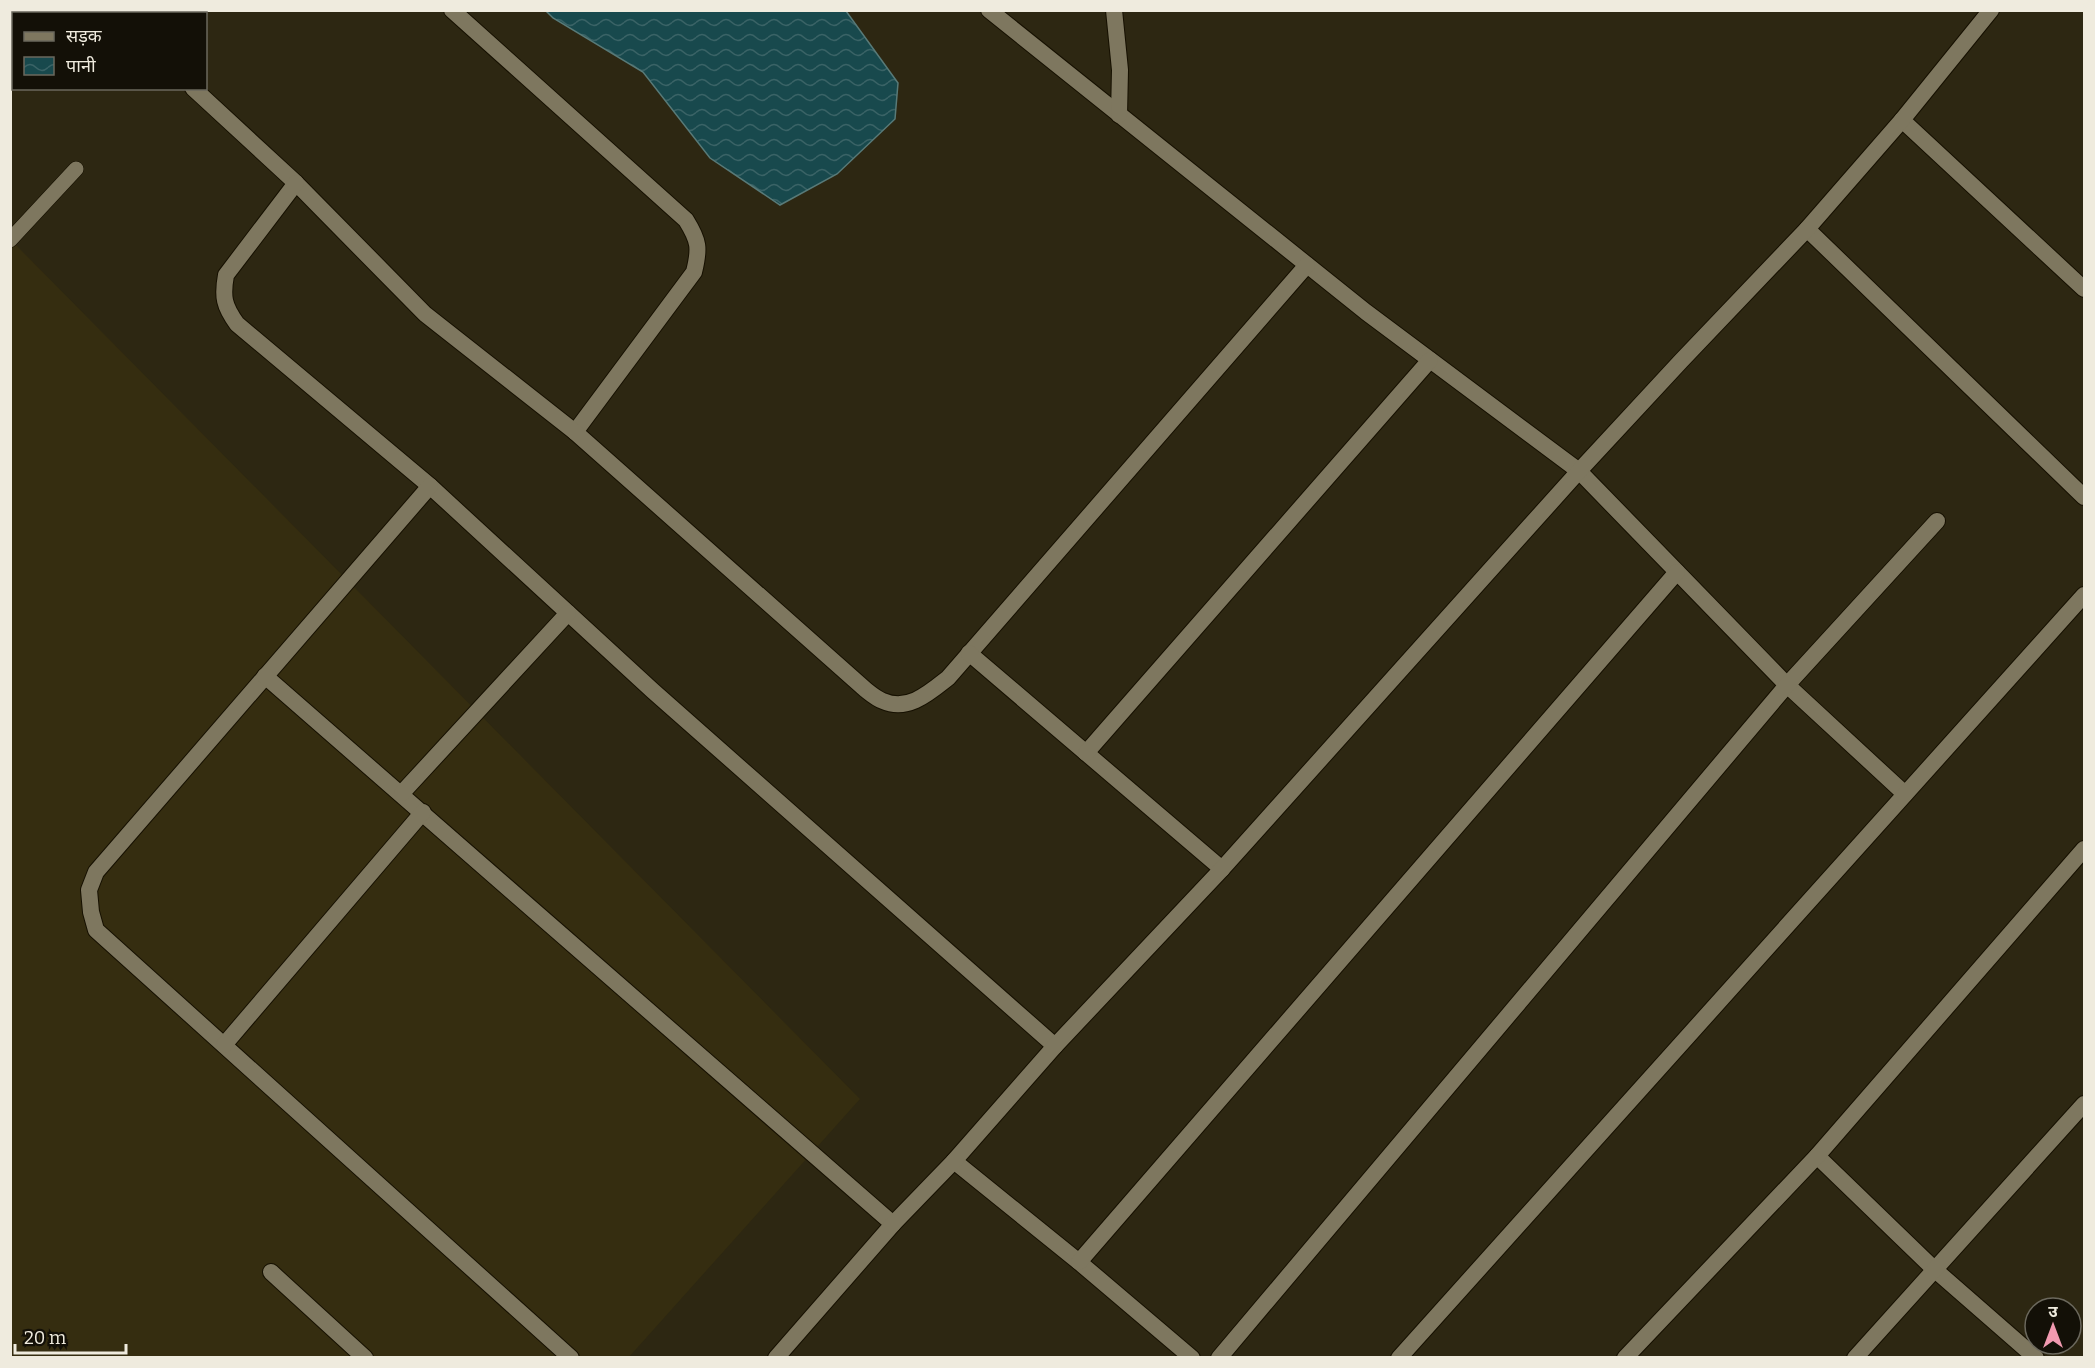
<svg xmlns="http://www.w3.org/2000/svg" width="2095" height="1368" font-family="Bitter,'Noto Sans Devanagari',serif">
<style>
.built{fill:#352d10}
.water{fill:url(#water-waves);stroke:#587a78;stroke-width:1.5}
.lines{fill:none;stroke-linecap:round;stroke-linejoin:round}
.service-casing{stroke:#161000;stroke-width:16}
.minor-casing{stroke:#161000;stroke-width:18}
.service{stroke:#7e775f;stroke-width:15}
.minor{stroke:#7e775f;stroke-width:16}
</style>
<defs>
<pattern id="water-waves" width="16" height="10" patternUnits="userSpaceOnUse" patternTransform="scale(1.5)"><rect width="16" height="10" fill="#18494d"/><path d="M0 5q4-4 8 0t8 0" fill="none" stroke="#3a6366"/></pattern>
</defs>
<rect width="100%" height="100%" fill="#2d2712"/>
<polygon class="built" points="10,239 860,1099 629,1357 11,1357"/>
<polygon class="water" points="546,11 846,11 898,83 895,119 837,174 780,205 710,158 643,72 553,18"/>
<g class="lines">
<defs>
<polyline id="service" points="10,240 76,169"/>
<g id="minor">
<polyline points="107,10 110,14"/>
<path d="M452,10L686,220C699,241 700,248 694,272L575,432"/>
<polyline points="989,10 1366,312 1579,471 1787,685 1905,794"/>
<polyline points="1114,10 1120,70 1119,115"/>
<path d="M193,88L296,183L425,314L575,432L866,690C871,694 877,699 883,701C908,712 929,693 948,678L1307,265"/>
<polyline points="1902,120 2084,289"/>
<path d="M296,183L226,275C222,297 224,306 237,324L430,486L653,691L1055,1046"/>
<polyline points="1807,229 2084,497"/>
<polyline points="430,486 96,872 89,890 91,912 96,930 571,1358"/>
<polyline points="969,653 1222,869"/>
<polyline points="265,676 893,1224"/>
<polyline points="1086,753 1430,360"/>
<polyline points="402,793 568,613"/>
<polyline points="224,1045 423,812"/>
<polyline points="1817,1156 1934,1269 2036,1358"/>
<polyline points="954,1161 1079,1262 1192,1358"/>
<polyline points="1079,1262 1677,572"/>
<polyline points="271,1272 365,1358"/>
<polyline points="776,1358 893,1224 954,1161 1055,1046 1222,869 1579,471 1681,361 1807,229 1902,120 1991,10"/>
<polyline points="1219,1358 1787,685 1937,521"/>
<polyline points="1399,1358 2084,595"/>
<polyline points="1625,1358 1817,1156 2084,849"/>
<polyline points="1855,1358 2084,1104"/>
</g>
</defs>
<use href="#service" class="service-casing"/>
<use href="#minor" class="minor-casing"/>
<use href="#service" class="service"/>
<use href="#minor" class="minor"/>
</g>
<rect width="2095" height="1368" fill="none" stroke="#efebde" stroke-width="24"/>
<rect x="12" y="12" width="195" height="78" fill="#131007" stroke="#6b685d" stroke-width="1.5"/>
<rect x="24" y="32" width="30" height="9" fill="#7e775f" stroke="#6b685d" stroke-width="1.5"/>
<text x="66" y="42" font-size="18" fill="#efebde">सड़क</text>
<rect x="24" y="57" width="30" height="18" fill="url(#water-waves)" stroke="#6b685d" stroke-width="1.5"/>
<text x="66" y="72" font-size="18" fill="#efebde">पानी</text>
<g transform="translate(2053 1326)"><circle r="28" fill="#131007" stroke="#6b685d" stroke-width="1.5"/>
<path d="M0-4.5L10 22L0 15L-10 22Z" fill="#f19ab0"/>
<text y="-9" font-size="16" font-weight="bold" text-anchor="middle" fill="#efebde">उ</text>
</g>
<path d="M15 1344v9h111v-9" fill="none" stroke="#efebde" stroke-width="3"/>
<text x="24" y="1344" font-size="18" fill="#efebde" stroke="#131007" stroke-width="4.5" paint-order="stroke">20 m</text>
</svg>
